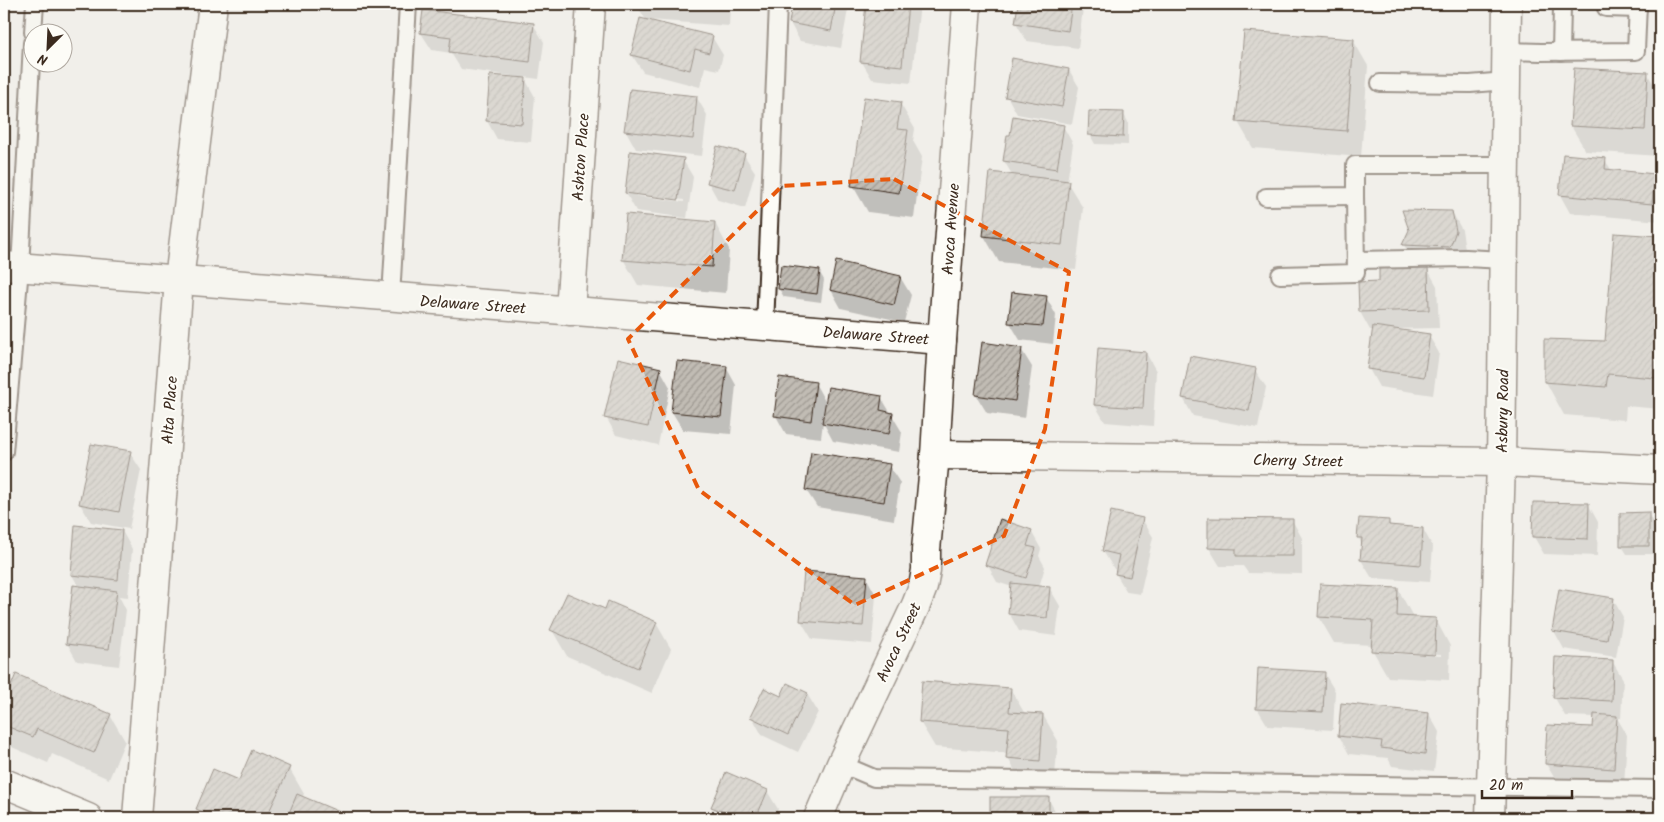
<svg xmlns="http://www.w3.org/2000/svg" width="1664" height="822" font-family="Kalam,sans-serif">
<style>
.shadow{fill:#0003;fill-rule:evenodd}
.building{fill:url(#building-hatch);stroke:#3b2a1e}
.lines{fill:none;stroke-linecap:round;stroke-linejoin:round}
.lane-casing{stroke:#3b2a1e;stroke-width:20}
.street-casing{stroke:#3b2a1e;stroke-width:31}
.secondary-casing{stroke:#3b2a1e;stroke-width:31}
.lane{stroke:#fdfcf7;stroke-width:16}
.street{stroke:#fdfcf7;stroke-width:28}
.secondary{stroke:#fdfcf7;stroke-width:28}
.marked{fill:none;stroke:#e8590c;stroke-width:4;stroke-dasharray:10 6;stroke-linejoin:round}
.labels{text-anchor:middle;stroke-width:4;stroke-linejoin:round;paint-order:stroke}
.street-label{font-size:16px;fill:#3b2a1e;stroke:#fdfcf7}
</style>
<defs>
<pattern id="building-hatch" width="6" height="6" patternUnits="userSpaceOnUse" patternTransform="scale(1.25)"><rect width="6" height="6" fill="#c1bcb4"/><path d="M-1 1l2-2M0 6l6-6M5 7l2-2" fill="none" stroke="#9e9992"/></pattern>
</defs>
<rect width="100%" height="100%" fill="#f1efea"/>
<filter id="ink" filterUnits="userSpaceOnUse"><feTurbulence type="fractalNoise" baseFrequency=".02" numOctaves="2"/><feDisplacementMap in="SourceGraphic" scale="10" xChannelSelector="R" yChannelSelector="G"/><feConvolveMatrix kernelMatrix="1 2 1 2 8 2 1 2 1" color-interpolation-filters="sRGB"/></filter>
<g filter="url(#ink)">
<g class="shadow">
<polygon points="636,4 730,4 729,26 650,20 650,21 712,37 723,55 719,70 705,67 700,87 643,72 632,55 646,20"/>
<polygon points="793,4 849,4 841,48 800,41 790,23"/>
<polygon points="867,4 920,4 911,83 872,79 862,62"/>
<polygon points="1019,4 1081,4 1083,8 1078,48 1027,41 1016,23"/>
<polygon points="533,24 544,42 539,79 524,77 535,97 531,142 497,139 487,121 519,77 461,69 451,53 432,50 421,33"/>
<polygon points="1245,32 1353,40 1368,66 1361,157 1253,148 1238,122"/>
<polygon points="1069,70 1079,87 1072,124 1017,114 1007,96"/>
<polygon points="1647,73 1660,95 1659,156 1586,151 1571,126"/>
<polygon points="697,98 707,115 702,156 636,149 626,131"/>
<polygon points="900,103 915,129 913,141 922,157 914,218 868,212 853,186"/>
<polygon points="1123,113 1128,122 1128,145 1095,144 1090,135"/>
<polygon points="1063,126 1073,144 1067,182 1083,208 1076,270 999,262 984,236 1013,176 1004,161"/>
<polygon points="744,155 755,172 745,208 718,200 708,182"/>
<path d="M683,160L693,177L687,218L636,211L626,193ZM636,194L684,200V202L636,196Z"/>
<polygon points="1605,160 1612,171 1654,175 1660,186 1660,221 1570,213 1560,195"/>
<polygon points="1452,212 1462,230 1465,249 1460,264 1414,263 1404,245 1411,230"/>
<polygon points="715,223 729,249 726,293 638,285 623,259"/>
<polygon points="1658,238 1660,241 1660,409 1626,406 1625,420 1564,415 1546,382 1606,343"/>
<polygon points="1427,268 1437,286 1439,328 1392,329 1429,336 1439,353 1433,395 1379,387 1369,369 1374,330 1370,330 1360,312 1381,282"/>
<polygon points="819,271 824,280 821,302 784,297 779,289"/>
<polygon points="900,277 911,295 904,322 841,308 831,290"/>
<polygon points="1046,297 1056,315 1053,344 1020,340 1010,323"/>
<polygon points="1021,349 1032,367 1025,418 987,413 976,395"/>
<polygon points="1146,353 1156,371 1153,426 1105,422 1095,405"/>
<polygon points="1191,357 1255,370 1266,387 1258,428 1193,416 1183,398"/>
<polygon points="726,367 736,385 731,434 683,430 672,412"/>
<polygon points="660,369 670,387 658,445 616,435 606,417"/>
<polygon points="815,383 826,403 881,397 902,432 899,452 833,441 823,422 821,438 786,434 776,416"/>
<polygon points="130,453 141,470 129,529 91,522 80,504"/>
<polygon points="889,466 900,483 894,520 817,507 806,490"/>
<polygon points="1588,504 1598,522 1597,556 1544,554 1534,537"/>
<polygon points="1648,514 1653,522 1654,554 1627,554 1622,546"/>
<polygon points="1142,519 1153,537 1140,594 1127,592 1116,574 1117,570 1114,569 1103,551"/>
<polygon points="1292,520 1302,538 1302,574 1248,573 1243,566 1220,566 1209,548"/>
<polygon points="1388,522 1391,526 1423,529 1433,547 1430,582 1372,578 1361,560 1362,545 1359,538"/>
<polygon points="122,531 132,549 128,597 119,596 126,610 119,666 77,661 67,643 79,587 72,575"/>
<polygon points="1031,531 1041,549 1039,556 1045,567 1039,587 1050,589 1060,606 1056,636 1019,631 1009,613 1012,587 997,582 987,564"/>
<polygon points="866,577 876,595 872,644 812,639 801,621"/>
<path d="M1398,589L1412,615V618L1436,620L1450,646L1449,680L1388,677L1373,651V645L1334,643L1319,617ZM1387,651L1441,654V656L1387,653Z"/>
<polygon points="1613,599 1623,617 1616,657 1564,649 1554,631"/>
<polygon points="606,611 656,623 671,649 652,693 567,656 552,630"/>
<polygon points="1612,661 1623,679 1621,718 1617,718 1627,735 1624,786 1557,782 1546,764 1594,729 1595,717 1565,716 1555,698"/>
<polygon points="1324,673 1335,691 1333,730 1268,726 1257,708"/>
<polygon points="17,675 110,715 125,741 109,779 52,754 48,763 12,747 4,732 4,706"/>
<polygon points="1011,690 1025,714 1043,715 1058,741 1054,786 1022,784 1008,758 1008,753 935,747 920,722"/>
<polygon points="807,694 818,712 798,752 762,735 752,717 781,697"/>
<polygon points="1429,714 1439,732 1434,771 1392,766 1388,758 1349,754 1339,736"/>
<polygon points="289,768 304,794 302,797 351,818 203,818 197,808"/>
<polygon points="767,791 778,809 774,818 719,818 713,806"/>
<polygon points="1048,798 1059,818 991,818 991,799"/>
</g>
<g class="building">
<polygon points="656,4 719,4 719,8"/>
<polygon points="792,4 836,4 831,31 789,23"/>
<polygon points="866,4 908,4 902,66 860,62"/>
<polygon points="1018,4 1072,4 1068,31 1015,23"/>
<polygon points="423,10 534,23 530,62 449,52 451,37 420,33"/>
<polygon points="640,18 713,36 709,53 695,49 690,70 631,55"/>
<polygon points="1244,31 1354,39 1347,131 1236,122"/>
<polygon points="1012,58 1069,69 1062,107 1005,97"/>
<polygon points="1574,68 1648,72 1645,130 1570,126"/>
<polygon points="490,75 526,78 522,124 486,121"/>
<polygon points="630,89 697,96 693,139 624,131"/>
<polygon points="864,97 901,102 897,129 908,130 899,193 851,186"/>
<polygon points="1089,111 1124,112 1123,137 1088,135"/>
<polygon points="1013,116 1064,125 1057,169 1003,161 1007,135 1010,135"/>
<polygon points="717,146 745,153 735,190 707,183"/>
<polygon points="630,151 684,158 678,200 625,193"/>
<polygon points="1563,154 1606,158 1605,169 1655,174 1652,204 1559,195"/>
<polygon points="990,172 1069,181 1062,245 983,236"/>
<polygon points="1402,210 1452,211 1456,231 1450,247 1402,245 1409,230"/>
<polygon points="626,214 715,222 712,267 622,260"/>
<polygon points="1614,233 1659,236 1657,251 1660,251 1660,315 1655,378 1608,374 1606,387 1544,382 1544,339 1605,341"/>
<polygon points="836,261 901,276 894,305 830,290"/>
<polygon points="781,265 820,270 817,294 778,289"/>
<polygon points="1428,267 1429,310 1359,312 1358,282 1379,281 1379,268"/>
<polygon points="1012,292 1047,296 1043,326 1008,323"/>
<polygon points="1373,326 1430,334 1424,377 1367,369"/>
<polygon points="982,342 1022,348 1015,401 975,395"/>
<polygon points="1098,348 1146,352 1143,408 1094,405"/>
<polygon points="1190,356 1256,368 1249,411 1182,398"/>
<polygon points="618,358 661,368 648,427 604,418"/>
<polygon points="677,361 727,366 721,417 671,412"/>
<polygon points="779,377 816,382 811,421 774,416"/>
<polygon points="828,387 882,396 880,410 893,413 889,434 822,423"/>
<polygon points="91,444 131,451 119,512 79,504"/>
<polygon points="811,452 890,464 884,502 805,490"/>
<polygon points="1533,502 1589,503 1588,539 1532,537"/>
<polygon points="1111,511 1143,518 1130,577 1115,574 1119,555 1102,551"/>
<polygon points="1649,512 1649,546 1620,546 1620,513"/>
<polygon points="1208,518 1293,519 1293,556 1236,556 1236,549 1208,548"/>
<polygon points="1359,518 1389,520 1389,525 1423,528 1421,565 1360,560 1362,538 1357,538"/>
<polygon points="1000,519 1032,530 1027,546 1036,548 1026,578 985,565"/>
<polygon points="75,525 122,530 118,580 71,575"/>
<polygon points="804,571 867,576 863,626 800,621"/>
<polygon points="1011,583 1050,587 1047,618 1008,614"/>
<polygon points="1320,584 1398,588 1397,616 1436,618 1435,655 1371,651 1373,620 1318,617"/>
<polygon points="73,585 117,591 109,649 66,644"/>
<polygon points="1559,589 1614,598 1607,640 1552,631"/>
<polygon points="567,593 605,609 608,601 657,622 638,668 550,630"/>
<polygon points="1555,657 1613,660 1612,701 1553,698"/>
<polygon points="1258,668 1325,672 1323,712 1256,709"/>
<polygon points="16,674 111,714 94,753 37,729 33,737 4,725 4,703"/>
<polygon points="922,681 1011,688 1009,712 1043,714 1040,761 1006,758 1009,728 919,722"/>
<polygon points="787,683 808,693 788,735 750,717 764,688 781,696"/>
<polygon points="1341,703 1429,713 1425,754 1381,748 1382,741 1338,736"/>
<polygon points="1594,714 1617,716 1614,769 1545,764 1547,725 1593,727"/>
<polygon points="252,750 290,767 266,818 217,818 196,809 213,769 239,780"/>
<polygon points="726,772 768,790 756,818 739,818 711,807"/>
<polygon points="297,794 354,818 287,818"/>
<rect x="990" y="797" width="59" height="21"/>
</g>
<g class="lines">
<defs>
<g id="lane">
<polyline points="1606,8 1638,9"/>
<polyline points="33,32 35,4"/>
<polyline points="1507,51 1541,52 1636,51 1638,4"/>
<polyline points="1561,52 1562,6"/>
<polyline points="1380,83 1470,84 1506,81"/>
<polyline points="1266,197 1355,196 1355,165 1505,165"/>
<polyline points="1356,260 1466,258 1504,260"/>
<polyline points="1280,275 1356,273 1355,196"/>
<polyline points="391,297 408,4"/>
<polyline points="765,327 778,4"/>
<polyline points="4,452 20,268 32,43"/>
<polyline points="841,764 874,778 1660,789"/>
</g>
<g id="street">
<polyline points="4,266 942,340"/>
<polyline points="570,311 591,4"/>
<polyline points="935,455 1501,462 1660,470"/>
<polyline points="4,783 88,818"/>
<polyline points="137,818 179,280 213,4"/>
<polyline points="818,818 841,764 916,605 923,587 926,570 926,550 935,455 942,340 967,4"/>
</g>
<polyline id="secondary" points="1490,818 1501,462 1507,4"/>
</defs>
<use href="#lane" class="lane-casing"/>
<use href="#street" class="street-casing"/>
<use href="#secondary" class="secondary-casing"/>
<use href="#lane" class="lane"/>
<use href="#street" class="street"/>
<use href="#secondary" class="secondary"/>
</g>
</g>
<path d="M0 0H1664V822H0ZM894,179L1069,272L1045,429L1004,536L855,605L699,490L628,339L782,186Z" fill="#f1efea" fill-opacity=".55" fill-rule="evenodd"/>
<path class="marked" d="M894,179L1069,272L1045,429L1004,536L855,605L699,490L628,339L782,186Z"/>
<g class="labels">
<g class="street-label">
<text transform="translate(580 157) rotate(-86)" y="6">Ashton Place</text>
<text transform="translate(950 229) rotate(-86)" y="6">Avoca Avenue</text>
<text transform="translate(473 304) rotate(4)" y="6">Delaware Street</text>
<text transform="translate(876 335) rotate(4)" y="6">Delaware Street</text>
<text transform="translate(169 410) rotate(-86)" y="6">Alta Place</text>
<text transform="translate(1502 411) rotate(-89)" y="6">Asbury Road</text>
<text transform="translate(1298 460) rotate(1)" y="6">Cherry Street</text>
<text transform="translate(898 642) rotate(-65)" y="6">Avoca Street</text>
</g>
</g>
<rect width="1664" height="822" fill="none" stroke="#fdfcf7" stroke-width="20"/>
<rect x="10" y="10" width="1644" height="802" fill="none" stroke="#3b2a1e" stroke-width="2" filter="url(#ink)"/>
<g transform="translate(48 48) rotate(204)"><circle r="24" fill="#fdfcf7" stroke="#afa8a0"/>
<path d="M0-4L9 19L0 12L-9 19Z" fill="#3b2a1e"/>
<text y="-8" font-size="14" font-weight="bold" text-anchor="middle" fill="#3b2a1e">N</text>
</g>
<path d="M1482 790v8h90v-8" fill="none" stroke="#3b2a1e" stroke-width="2.5"/>
<text x="1489" y="790" font-size="15" fill="#3b2a1e" stroke="#fdfcf7" stroke-width="4" paint-order="stroke">20 m</text>
</svg>
